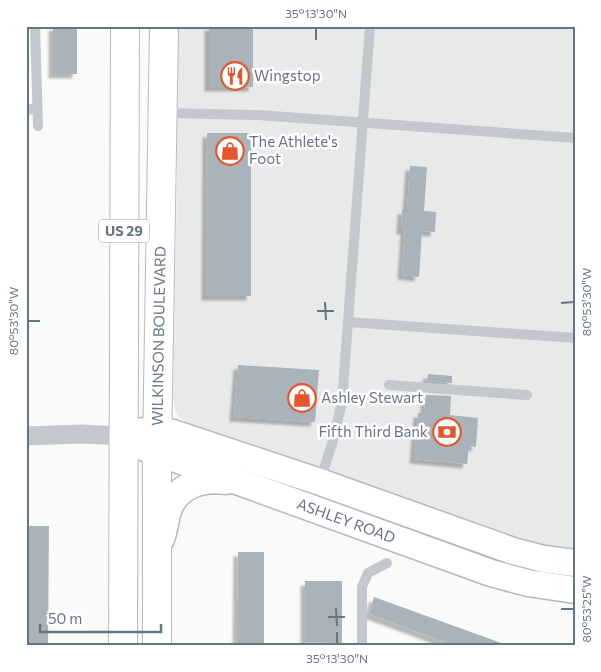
<svg xmlns="http://www.w3.org/2000/svg" width="601" height="672" font-family="Commissioner,sans-serif">
<style>
.built{fill:#e8e9e9}
.building{fill:#aab3b9;filter:url(#shadow)}
.lines{fill:none;stroke-linecap:round;stroke-linejoin:round}
.secondary-casing{stroke:#b3babf;stroke-width:29}
.primary-casing{stroke:#b5babe;stroke-width:30}
.lane{stroke:#c3c8cc;stroke-width:10}
.street{stroke:#c3c8cc;stroke-width:19}
.secondary{stroke:#fff;stroke-width:26}
.primary{stroke:#fff;stroke-width:28}
.ticks{fill:none;stroke:#657683;stroke-width:2}
.labels{text-anchor:middle;stroke-width:5;stroke-linejoin:round;paint-order:stroke}
.shield{fill:#fff;stroke:#939fa8;stroke-width:1}
.shield-label{font-size:14px;font-weight:bold;fill:#657683}
.poi-label{font-size:15px;fill:#657683;stroke:#fff;text-anchor:start}
.street-label{font-size:15px;fill:#657683;stroke:#fff}
.neatline{fill:none;stroke:#657683;stroke-width:2}
.ticks-label{font-size:12px;text-anchor:middle;fill:#657683}
</style>
<defs>
<filter id="shadow"><feDropShadow dx="-4.5" dy="4.5" stdDeviation="1" flood-color="#0004"/></filter>
</defs>
<rect width="100%" height="100%" fill="#fafaf8"/>
<polygon class="built" points="178,26 575,26 575,555 554,551 220,436 185,422 178,416 175,410 173,398 177,184"/>
<g class="building">
<rect x="53" y="26" width="24" height="48"/>
<rect x="209" y="26" width="44" height="61"/>
<polygon points="207,133 251,133 251,296 206,296"/>
<polygon points="410,166 427,167 424,211 436,212 435,232 422,231 419,277 402,275 405,230 401,230 402,210 407,210"/>
<polygon points="238,365 319,370 315,422 234,417"/>
<polygon points="428,374 452,376 452,383 427,381"/>
<polygon points="426,395 451,396 450,415 478,418 476,447 469,446 467,464 414,459 418,413 424,413"/>
<polygon points="28,526 49,526 48,646 27,646"/>
<polygon points="238,552 264,552 264,646 237,646"/>
<polygon points="305,581 342,581 342,643 305,642"/>
<polygon points="374,597 504,644 503,646 455,646 369,614"/>
</g>
<g class="lines">
<defs>
<g id="secondary">
<polyline points="135,432 158,430 173,433 320,482 513,551 544,559 575,563"/>
<polyline points="123,436 128,441 137,445 491,573 528,583 575,590"/>
<path d="M161,539C165,529 165,518 169,508C179,484 204,478 226,481"/>
</g>
<g id="primary">
<polyline points="123,646 125,26"/>
<polyline points="157,646 157,452 164,26"/>
</g>
</defs>
<use href="#secondary" class="secondary-casing"/>
<use href="#primary" class="primary-casing"/>
<g class="lane">
<polyline points="35,26 38,126"/>
<polyline points="26,110 37,108"/>
<polyline points="164,113 258,115 575,138"/>
<polyline points="348,322 575,338"/>
<polyline points="389,385 527,395"/>
<polyline points="320,481 332,444 342,402 370,26"/>
<polyline points="362,646 362,587 368,573 387,563"/>
</g>
<polyline class="street" points="26,436 81,434 123,436"/>
<use href="#secondary" class="secondary"/>
<use href="#primary" class="primary"/>
</g>
<path class="ticks" d="M316,28V40M325,302L326,320M561,303L574,302M317,311H334M28,321H40M336,608L337,626M561,609H574M328,617H345M337,632V644"/>
<defs>
<symbol id="restaurant-ring" viewBox="-11 -11 22 22"><circle r="9.5" fill="#fff" stroke="#e4572e" stroke-width="1.5"/><path d="M-5-6h1v4h1v-4h1v4h1v-4h1v5L-1.5 .5V6h-2V.5L-5-1ZM5-6V6H3V1.5H1.5Q1.5-4 5-6Z" fill="#e4572e"/></symbol>
<symbol id="shop-ring" viewBox="-11 -11 22 22"><circle r="9.5" fill="#fff" stroke="#e4572e" stroke-width="1.5"/><path d="M-5-2.5h2.3a2.7 3.5 0 0 1 5.4 0H5L5.5 6h-11ZM-1.5-2.5h3a1.5 2.3 0 0 0-3 0Z" fill="#e4572e"/></symbol>
<symbol id="bank-ring" viewBox="-11 -11 22 22"><circle r="9.5" fill="#fff" stroke="#e4572e" stroke-width="1.5"/><path d="M-6-4H6V4H-6ZM0-2.3a2.3 2.3 0 1 0 0 4.6a2.3 2.3 0 1 0 0-4.6Z" fill="#e4572e"/></symbol>
</defs>
<g fill-rule="evenodd">
<use href="#restaurant-ring" x="219" y="60" width="32" height="32"/>
<use href="#shop-ring" x="214" y="135" width="32" height="32"/>
<use href="#shop-ring" x="286" y="382" width="32" height="32"/>
<use href="#bank-ring" x="431" y="416" width="32" height="32"/>
</g>
<g class="labels">
<rect class="shield" x="99" y="219.5" width="50" height="23" rx="4"/>
<g class="shield-label">
<text x="124" y="236">US 29</text>
</g>
<g class="poi-label">
<text x="254" y="81">Wingstop</text>
<text x="249" y="147">The Athlete's<tspan x="249" dy="17">Foot</tspan></text>
<text x="321" y="403">Ashley Stewart</text>
<text x="428" y="437" text-anchor="end">Fifth Third Bank</text>
</g>
<g class="street-label">
<text transform="translate(159 336) rotate(-89)" y="5">WILKINSON BOULEVARD</text>
<text transform="translate(346 521) rotate(20)" y="5">ASHLEY ROAD</text>
</g>
</g>
<rect width="601" height="672" fill="none" stroke="#ffffff" stroke-width="55"/>
<path d="M40 624v8h121v-8" fill="none" stroke="#657683" stroke-width="2.5"/>
<text x="48" y="624" font-size="15" fill="#657683" stroke="#ffffff" stroke-width="4" paint-order="stroke">50 m</text>
<rect x="28" y="28" width="546" height="616" class="neatline"/>
<g class="ticks-label">
<text x="316" y="18">35°13'30"N</text>
<text transform="translate(587 302) rotate(-90)" y="4">80°53'30"W</text>
<text transform="translate(14 321) rotate(-90)" y="4">80°53'30"W</text>
<text transform="translate(587 609) rotate(-90)" y="4">80°53'25"W</text>
<text x="337" y="663">35°13'30"N</text>
</g>
</svg>
